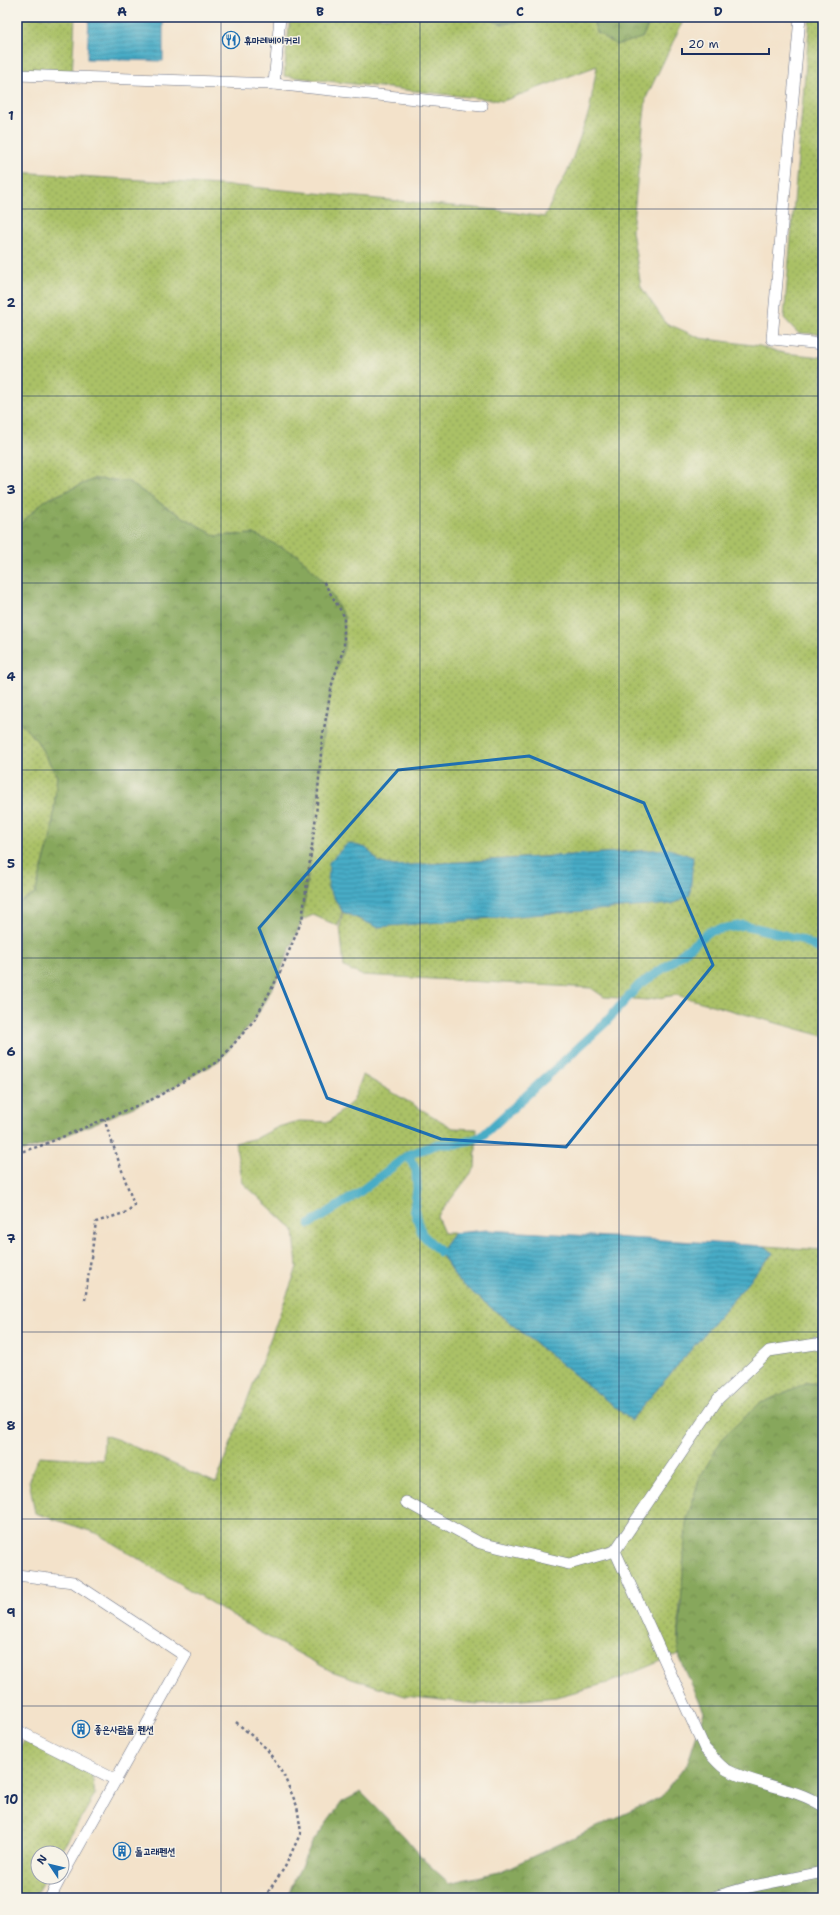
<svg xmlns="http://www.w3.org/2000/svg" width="840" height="1915" font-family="'Shantell Sans','Poor Story',sans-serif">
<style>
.grass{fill:url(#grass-dots);stroke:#627862}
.forest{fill:url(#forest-crowns);stroke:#516b5c}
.water{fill:url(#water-rules);stroke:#316e92}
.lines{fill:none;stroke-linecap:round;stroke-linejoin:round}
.stream{stroke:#47acc6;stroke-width:9}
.lane-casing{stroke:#676e84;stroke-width:12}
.path{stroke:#676e84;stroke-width:2.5;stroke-dasharray:3 3;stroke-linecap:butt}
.lane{stroke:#fff;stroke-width:11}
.marked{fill:none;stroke:#1f6fb2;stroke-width:3;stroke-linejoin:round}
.grid{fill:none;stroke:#1b2f5e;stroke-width:1;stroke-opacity:0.55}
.labels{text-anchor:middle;stroke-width:3;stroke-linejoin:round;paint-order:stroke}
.poi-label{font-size:10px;font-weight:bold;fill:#1b2f5e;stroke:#f7f3e8;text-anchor:start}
.neatline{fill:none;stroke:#1b2f5e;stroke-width:1.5}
.grid-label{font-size:13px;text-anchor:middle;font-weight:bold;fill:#1b2f5e}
</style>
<defs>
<pattern id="grass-dots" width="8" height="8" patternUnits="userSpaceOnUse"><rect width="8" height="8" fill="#aac166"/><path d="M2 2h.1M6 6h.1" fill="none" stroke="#8a9d57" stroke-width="1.8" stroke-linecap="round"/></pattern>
<pattern id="forest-crowns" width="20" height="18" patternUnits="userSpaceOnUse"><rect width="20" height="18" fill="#87a75b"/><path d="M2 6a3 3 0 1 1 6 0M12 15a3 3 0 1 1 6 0" fill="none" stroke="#6e884e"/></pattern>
<pattern id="water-rules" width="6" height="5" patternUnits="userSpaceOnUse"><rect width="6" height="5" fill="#47acc6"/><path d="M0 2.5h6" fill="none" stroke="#3a8ca4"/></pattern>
</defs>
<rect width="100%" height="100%" fill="#f7f3e8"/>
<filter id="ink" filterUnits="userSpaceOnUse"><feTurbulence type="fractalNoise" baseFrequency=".025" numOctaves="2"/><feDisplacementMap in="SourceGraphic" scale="8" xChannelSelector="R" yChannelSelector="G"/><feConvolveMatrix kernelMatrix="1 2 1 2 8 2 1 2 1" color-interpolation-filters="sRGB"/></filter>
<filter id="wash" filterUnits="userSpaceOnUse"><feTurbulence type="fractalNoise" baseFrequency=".012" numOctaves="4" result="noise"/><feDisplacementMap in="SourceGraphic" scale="16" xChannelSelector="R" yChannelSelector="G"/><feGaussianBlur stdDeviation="0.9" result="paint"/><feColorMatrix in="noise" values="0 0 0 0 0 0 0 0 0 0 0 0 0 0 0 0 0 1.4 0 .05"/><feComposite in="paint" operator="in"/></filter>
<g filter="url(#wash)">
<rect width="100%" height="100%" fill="#f3e2ca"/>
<g class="grass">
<polygon points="17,17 75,17 72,77 17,75"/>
<polygon points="290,17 483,17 502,24 536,19 592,17 597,32 642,38 652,17 685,17 646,98 632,231 641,287 666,323 700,338 760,346 783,353 823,357 823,1036 676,995 647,1000 604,997 591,988 361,975 344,967 340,926 343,912 378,927 690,895 691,877 669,849 395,866 380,863 366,848 328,888 342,911 338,926 313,915 302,920 316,816 322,740 332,684 344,647 344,616 254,534 216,536 166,507 127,481 94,479 44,501 17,527 17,172 251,187 496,210 544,217 569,168 589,112 597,66 503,101 284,76"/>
<polygon points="810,17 823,17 823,334 798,333 784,318"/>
<polygon points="17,719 37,741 57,776 52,832 35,894 17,904"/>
<polygon points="363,1075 453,1128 477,1129 475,1168 437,1217 444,1233 454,1233 440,1252 458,1281 631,1420 773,1253 765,1246 823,1250 823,1384 805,1383 680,1602 678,1654 611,1682 556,1697 478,1704 405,1696 331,1671 259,1632 96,1533 35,1513 29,1480 39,1456 103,1460 104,1435 119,1440 216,1483 297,1268 294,1230 243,1183 235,1143 257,1138 278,1127 299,1121 329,1122 353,1101"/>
<polygon points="24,1741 92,1774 95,1795 60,1853 38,1853 38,1877 46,1877 33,1898 17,1898 17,1755"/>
</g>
<g class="forest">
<polygon points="483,17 572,17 532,19 502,24"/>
<polygon points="592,17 652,17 642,38 616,45 597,32"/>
<polygon points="94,479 127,481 166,507 216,536 254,534 298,555 323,581 344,616 344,647 332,684 322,740 316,816 302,920 279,975 255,1019 220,1060 155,1098 43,1145 17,1153 17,904 35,894 52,832 57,776 37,741 17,719 17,527 44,501"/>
<polygon points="806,1383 823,1384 823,1898 286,1898 312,1843 342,1802 361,1792 404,1836 425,1861 449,1883 499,1872 661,1797 687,1764 704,1712 678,1654 686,1523 699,1479 724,1436 759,1404"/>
</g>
<g class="water">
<polygon points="89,17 163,17 163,61 87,59"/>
<polygon points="348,843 366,848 380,863 395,866 669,849 693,857 690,895 672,904 377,927 343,912 328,888 329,862"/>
<polygon points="487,1230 765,1246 773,1253 631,1420 458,1281 440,1252 454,1233"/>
</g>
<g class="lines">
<g class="stream">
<polyline points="408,1155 416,1170 417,1189 414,1209 422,1234 440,1252"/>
<polyline points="310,1224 357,1194 408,1155 438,1144 459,1144 481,1137 605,1023 639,985 668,965 710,931 744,925 800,939 823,951"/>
</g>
</g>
</g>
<g filter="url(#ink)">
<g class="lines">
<defs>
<g id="lane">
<polyline points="800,17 772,339 823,344"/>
<polyline points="17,75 274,84 280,17"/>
<polyline points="274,84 482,106"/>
<path d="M823,1346L816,1344L769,1351L718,1399L615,1551L705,1749C712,1755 719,1766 727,1770C758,1786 794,1787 823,1806"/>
<polyline points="406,1502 480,1543 569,1564 615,1551"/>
<polyline points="17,1575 73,1582 185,1656 62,1876"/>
<polyline points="17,1730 116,1780"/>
<polyline points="50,1898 61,1877"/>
<polyline points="710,1898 749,1887 823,1872"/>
</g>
</defs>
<use href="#lane" class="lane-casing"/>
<g class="path">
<polyline points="17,1153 43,1145 155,1098 220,1060 255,1019 279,975 302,920 316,816 322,740 332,684 344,647 344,616 323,581"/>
<polyline points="85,1300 96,1222 127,1212 134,1205 104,1119"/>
<polyline points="236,1722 267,1749 284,1776 297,1806 301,1832 285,1867 264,1898"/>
</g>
<use href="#lane" class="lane"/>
</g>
</g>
<path class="marked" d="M529,756L644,803L713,965L566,1147L441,1139L327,1098L259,928L398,770Z"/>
<path class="grid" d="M221,17V1898M420,17V1898M619,17V1898M17,209H823M17,396H823M17,583H823M17,770H823M17,958H823M17,1145H823M17,1332H823M17,1519H823M17,1706H823"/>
<defs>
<symbol id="restaurant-ring" viewBox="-11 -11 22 22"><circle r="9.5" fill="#f7f3e8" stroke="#1f6fb2" stroke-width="1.5"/><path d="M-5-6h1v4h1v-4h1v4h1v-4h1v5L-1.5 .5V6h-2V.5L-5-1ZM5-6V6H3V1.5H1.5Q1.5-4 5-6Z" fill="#1f6fb2"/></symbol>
<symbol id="building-ring" viewBox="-11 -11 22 22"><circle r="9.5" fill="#f7f3e8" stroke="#1f6fb2" stroke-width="1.5"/><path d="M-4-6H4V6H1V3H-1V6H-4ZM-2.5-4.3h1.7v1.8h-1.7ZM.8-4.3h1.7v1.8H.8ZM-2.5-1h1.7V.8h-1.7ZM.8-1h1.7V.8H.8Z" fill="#1f6fb2"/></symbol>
</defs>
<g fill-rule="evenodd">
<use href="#restaurant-ring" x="221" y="30" width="20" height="20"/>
<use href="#building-ring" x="71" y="1719" width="20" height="20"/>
<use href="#building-ring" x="112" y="1841" width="20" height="20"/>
</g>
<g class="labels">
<g class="poi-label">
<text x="244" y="44">휴마레베이커리</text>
<text x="94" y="1733">좋은사람들 펜션</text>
<text x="135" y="1855">돌고래펜션</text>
</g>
</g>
<rect width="840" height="1915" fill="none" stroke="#f7f3e8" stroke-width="44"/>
<g transform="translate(50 1865) rotate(305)"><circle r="19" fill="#f7f3e8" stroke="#9fa5b1"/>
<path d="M0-3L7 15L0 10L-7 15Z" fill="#1f6fb2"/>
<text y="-6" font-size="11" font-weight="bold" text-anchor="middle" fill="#1b2f5e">N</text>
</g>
<path d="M682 48v6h87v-6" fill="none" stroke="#1b2f5e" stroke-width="2"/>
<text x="688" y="48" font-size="12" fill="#1b2f5e" stroke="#f7f3e8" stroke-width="3" paint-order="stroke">20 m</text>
<rect x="22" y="22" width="796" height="1871" class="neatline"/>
<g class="grid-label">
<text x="122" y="16">A</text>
<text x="320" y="16">B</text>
<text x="520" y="16">C</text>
<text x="718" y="16">D</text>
<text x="11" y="120">1</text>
<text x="11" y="307">2</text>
<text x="11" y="494">3</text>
<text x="11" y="681">4</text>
<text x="11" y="868">5</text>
<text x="11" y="1056">6</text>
<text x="11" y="1243">7</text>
<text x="11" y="1430">8</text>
<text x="11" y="1617">9</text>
<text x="11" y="1804">10</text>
</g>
</svg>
